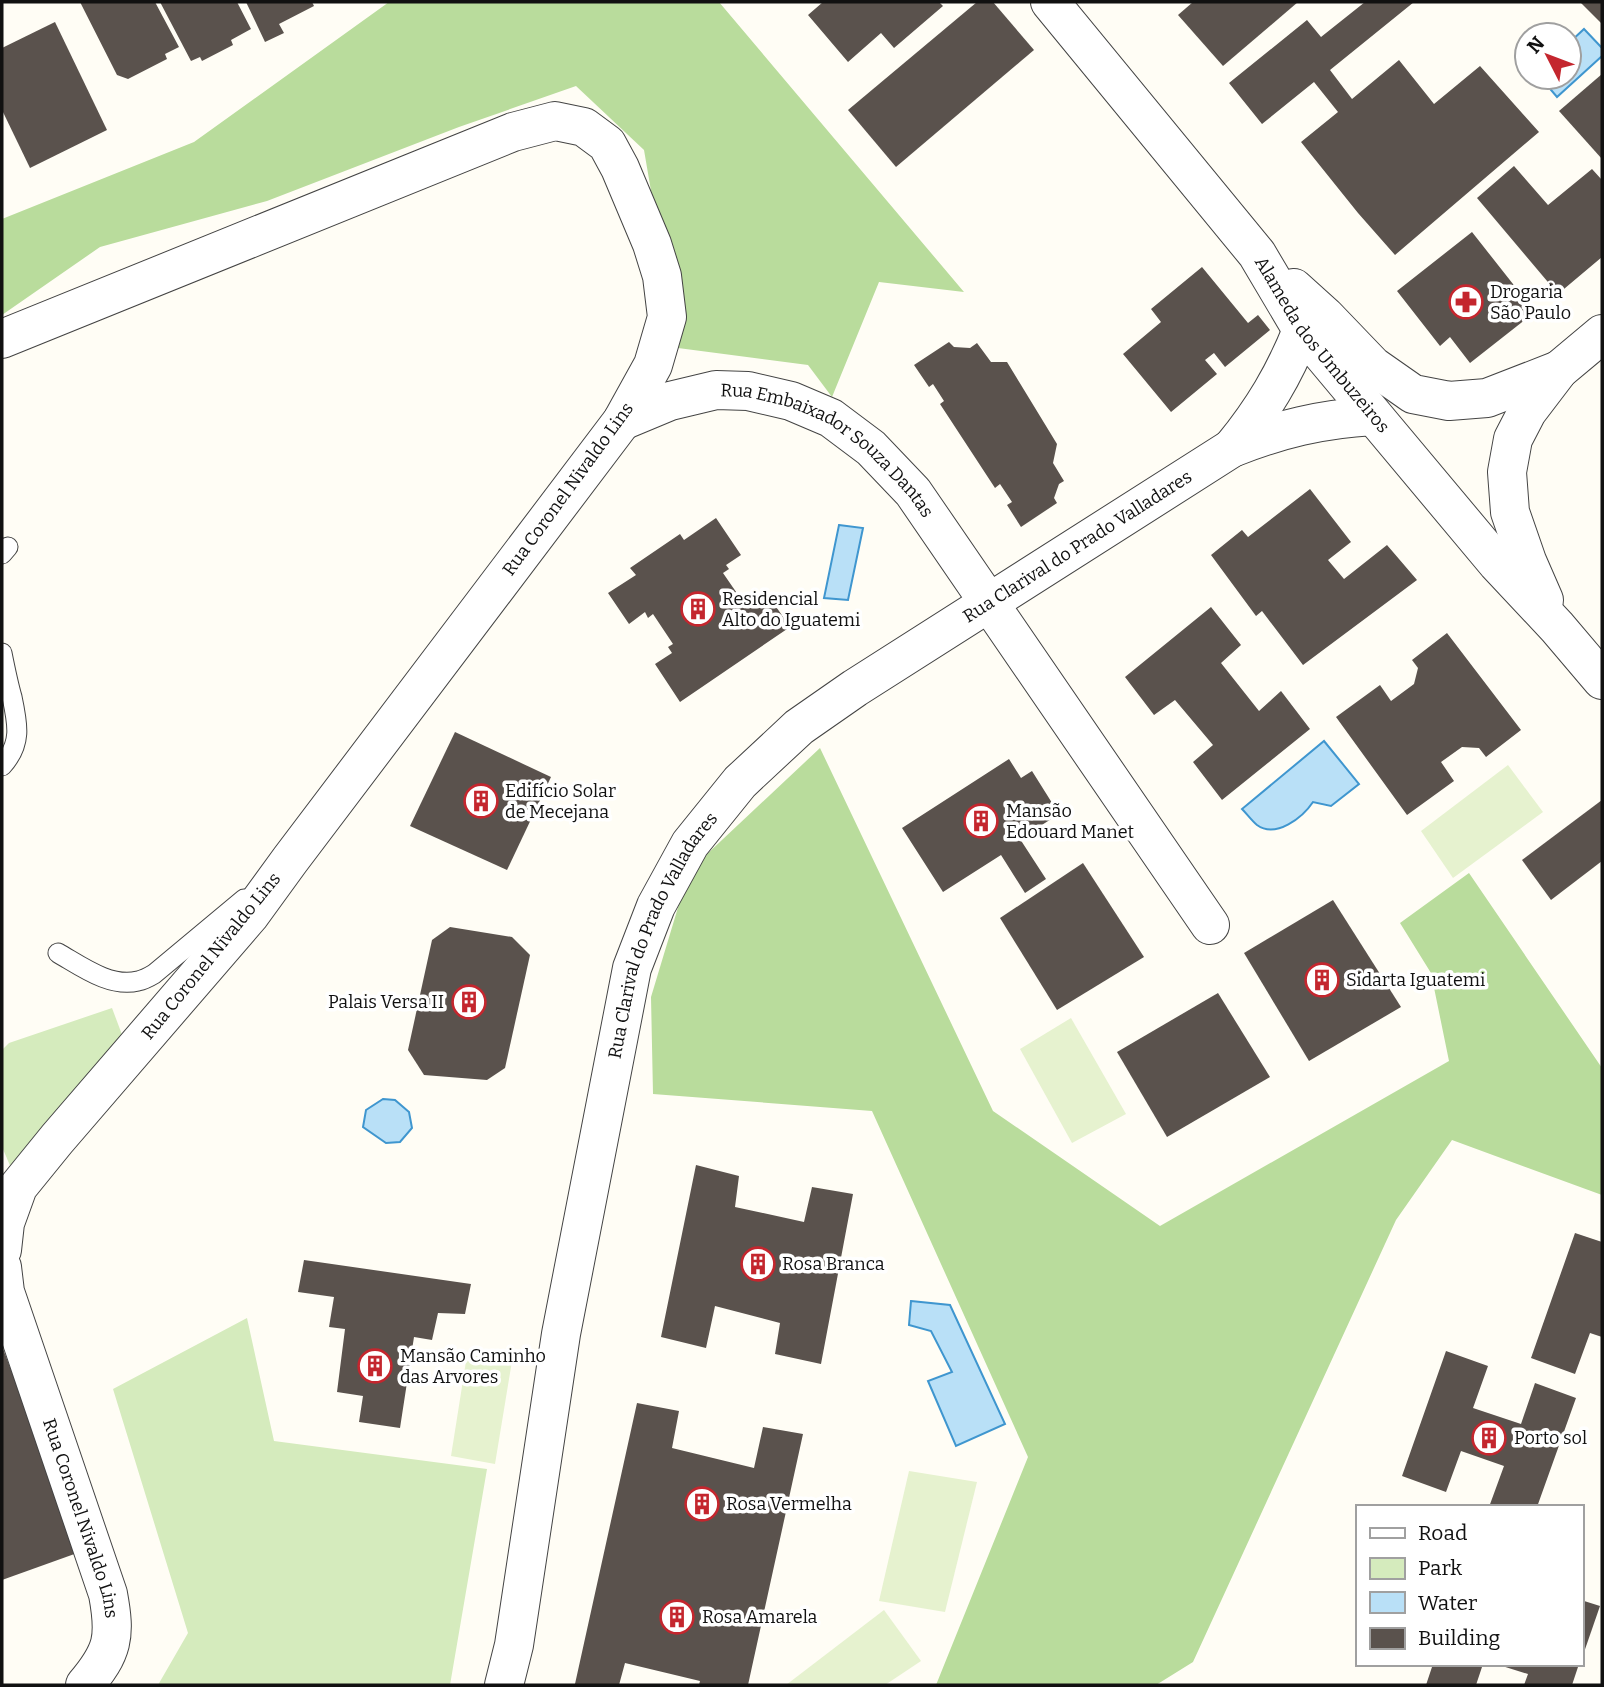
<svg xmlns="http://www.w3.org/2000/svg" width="1604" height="1687" font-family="Bitter,serif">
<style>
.green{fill:#d5ebbd}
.forest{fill:#b9dc9c}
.pitch{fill:#e6f2cf}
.water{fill:#b9e0f7;stroke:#3f96cf;stroke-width:2}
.building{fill:#5a524d}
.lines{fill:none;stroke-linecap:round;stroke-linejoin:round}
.service-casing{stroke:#444;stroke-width:21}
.minor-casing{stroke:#444;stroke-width:40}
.tertiary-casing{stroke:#444;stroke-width:40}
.service{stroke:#fff;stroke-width:19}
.minor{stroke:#fff;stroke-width:38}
.tertiary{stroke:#fff;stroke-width:38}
.labels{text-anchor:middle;stroke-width:7;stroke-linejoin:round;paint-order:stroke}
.poi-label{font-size:18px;fill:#111;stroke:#fff;text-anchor:start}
.street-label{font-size:18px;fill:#111;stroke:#fff}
</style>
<rect width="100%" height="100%" fill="#fffdf5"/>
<g class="green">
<polygon points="112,1008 124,1040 12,1170 2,1147 2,1050 9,1043"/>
<polygon points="247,1318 274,1441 487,1469 450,1685 158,1685 188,1633 113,1389"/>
</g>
<g class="forest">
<polygon points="389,2 719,2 964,292 879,282 832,397 808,365 678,348 644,150 576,86 459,127 267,201 100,247 2,315 2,219 194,142"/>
<polygon points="820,748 993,1111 1160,1226 1449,1061 1431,973 1400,923 1469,873 1602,1068 1602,1195 1452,1140 1396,1220 1193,1662 1156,1685 936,1685 1028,1457 872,1111 653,1094 651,997 689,871"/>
</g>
<g class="pitch">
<polygon points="1508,765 1543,812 1453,878 1421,831"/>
<polygon points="1071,1018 1126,1114 1072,1143 1020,1049"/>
<polygon points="467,1355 512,1361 495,1464 451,1456"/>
<polygon points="909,1471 977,1482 945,1612 879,1601"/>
<polygon points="884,1610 921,1661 885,1685 786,1685"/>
</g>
<g class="water">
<polygon points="1584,29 1602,48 1602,56 1557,97 1540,77 1569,77 1569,43"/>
<polygon points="839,525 863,528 848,600 824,598"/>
<path d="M1324,741L1359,784L1331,806L1313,802C1303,817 1276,839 1257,825C1252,821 1247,814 1242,809Z"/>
<polygon points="383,1099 395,1100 409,1112 412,1128 400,1142 386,1143 363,1127 366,1110"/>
<polygon points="911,1301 950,1305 1005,1424 956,1446 928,1381 952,1372 931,1331 909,1325"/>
</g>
<g class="building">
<polygon points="80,2 155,2 179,47 165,54 167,59 128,79 117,75"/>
<polygon points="160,2 237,2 251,29 231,40 233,45 202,61 200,57 191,61"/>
<polygon points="246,2 312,2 314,6 279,24 284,33 265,42"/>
<polygon points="823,2 939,2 943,6 894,48 881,33 848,62 808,15"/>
<polygon points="977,2 993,2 1034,50 896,167 848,110"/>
<polygon points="1193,2 1298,2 1223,66 1178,15"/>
<polygon points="1365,2 1414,2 1330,70 1352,99 1399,60 1434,104 1480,66 1539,132 1395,255 1358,213 1301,142 1338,112 1314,82 1262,124 1229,83 1307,20 1321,37"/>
<polygon points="1580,2 1602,2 1602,24"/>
<polygon points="55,22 107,130 30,168 2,110 2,48"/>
<polygon points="1602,74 1602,159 1559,111"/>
<polygon points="1514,166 1548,205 1592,169 1602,180 1602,257 1558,294 1477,198"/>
<polygon points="1472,232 1535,312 1470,363 1450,337 1440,346 1397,291"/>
<polygon points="1202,267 1248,323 1258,315 1270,330 1225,367 1214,353 1205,360 1217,374 1171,412 1123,354 1161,322 1151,309"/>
<polygon points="949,342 954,347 970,348 977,343 991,362 1007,362 1057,444 1053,463 1064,481 1059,484 1054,498 1057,503 1021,527 1007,505 1012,502 1000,484 995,488 940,404 944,401 933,384 929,387 914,365"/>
<polygon points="1310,489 1351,542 1328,560 1344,579 1387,545 1417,580 1303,665 1262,611 1256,616 1211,555 1242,530 1248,537"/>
<polygon points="716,518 741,555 726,565 729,569 723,573 743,602 747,599 752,606 768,595 790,627 680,702 655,664 672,653 668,647 673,644 653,614 648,618 645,612 629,624 608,593 636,575 630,568 680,534 684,540"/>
<polygon points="1211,607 1241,645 1221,663 1259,711 1281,691 1310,729 1222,800 1193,762 1213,745 1175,700 1154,715 1125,677"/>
<polygon points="1447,633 1521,730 1486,757 1479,748 1462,747 1441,762 1454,781 1407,815 1336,717 1380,685 1391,701 1414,684 1418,668 1412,660"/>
<polygon points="455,732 551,777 507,870 410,826"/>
<polygon points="1009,759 1021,778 1032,771 1059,814 1020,839 1046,879 1025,893 1001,855 943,892 902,828"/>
<polygon points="1602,800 1602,861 1551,900 1522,860"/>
<polygon points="1083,863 1144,957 1057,1010 1000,918"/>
<polygon points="1333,900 1401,1007 1309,1061 1244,953"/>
<polygon points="450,927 512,937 530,955 505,1068 487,1080 424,1075 408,1050 432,940"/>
<polygon points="1218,993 1270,1077 1167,1137 1117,1052"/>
<polygon points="696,1165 739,1176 735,1207 804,1222 812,1187 853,1194 821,1364 775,1354 780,1323 715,1306 706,1348 661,1337"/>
<polygon points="1575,1233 1602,1242 1602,1337 1590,1333 1575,1374 1531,1358"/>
<polygon points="304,1260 471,1284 465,1314 438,1313 432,1340 414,1337 400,1428 359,1422 363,1396 337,1392 345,1329 329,1327 334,1297 298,1292"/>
<polygon points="2,1346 80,1552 2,1580"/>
<polygon points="1446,1351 1488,1366 1473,1408 1521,1424 1535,1383 1576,1398 1537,1507 1489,1507 1504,1466 1461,1451 1446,1492 1402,1476"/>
<polygon points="637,1403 679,1411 672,1448 754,1468 763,1427 803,1434 748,1685 699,1685 700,1681 625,1663 619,1685 575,1684"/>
<polygon points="1581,1600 1600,1606 1582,1658 1581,1658"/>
<polygon points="1433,1664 1483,1664 1476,1685 1426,1685"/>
<polygon points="1579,1664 1572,1685 1524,1685 1528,1674 1499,1665"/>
</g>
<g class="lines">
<defs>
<g id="service">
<polyline points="2,554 8,547"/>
<path d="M2,653C5,668 8,683 12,697C18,725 22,744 2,766"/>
<path d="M58,953C81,966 110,988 138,981C143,980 149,977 154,974L244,899"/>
</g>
<g id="minor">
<path id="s1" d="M1050,2L1257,254L1302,330L1497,563L1557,627L1602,680"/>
<polyline points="1294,288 1325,316 1373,366 1413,394 1449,401 1487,398 1559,370"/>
<path id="s2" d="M622,421L670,401L716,390L748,391L791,401L831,418L871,448L913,492L1210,925"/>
<path d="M1232,448C1263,410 1284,375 1302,330"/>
<polyline points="1544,600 1527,561 1510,512 1507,472 1513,439 1527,412 1559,370 1602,334"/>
<path id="s3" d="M504,1685L514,1645L561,1334L632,968L656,906L690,844L740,782L799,727L855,688L1232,448C1280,429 1321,419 1373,416"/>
</g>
<g id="tertiary">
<polyline points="2,339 513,132 555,121 584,127 607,144 620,168 652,244 662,276 667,317 653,365 622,421 290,860 250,915 57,1139 18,1187 5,1223 2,1250"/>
<path id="s4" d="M2,1267L5,1292L108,1594C116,1637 113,1652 85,1685"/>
</g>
</defs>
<use href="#service" class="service-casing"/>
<use href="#minor" class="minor-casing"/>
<use href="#tertiary" class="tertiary-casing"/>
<use href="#service" class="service"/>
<use href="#minor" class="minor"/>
<use href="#tertiary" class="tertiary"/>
</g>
<defs>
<symbol id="pharmacy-ring" viewBox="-11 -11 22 22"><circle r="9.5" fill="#fff" stroke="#c4262e" stroke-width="1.5"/><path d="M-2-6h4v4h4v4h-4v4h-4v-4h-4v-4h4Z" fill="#c4262e"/></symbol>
<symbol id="building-ring" viewBox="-11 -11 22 22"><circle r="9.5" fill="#fff" stroke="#c4262e" stroke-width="1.5"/><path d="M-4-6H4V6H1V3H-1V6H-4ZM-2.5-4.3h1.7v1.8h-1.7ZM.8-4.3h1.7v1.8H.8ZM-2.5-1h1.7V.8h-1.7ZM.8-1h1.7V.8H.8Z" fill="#c4262e"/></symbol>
</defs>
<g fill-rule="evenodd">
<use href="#pharmacy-ring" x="1447" y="283" width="38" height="38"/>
<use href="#building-ring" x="679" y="590" width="38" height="38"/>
<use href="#building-ring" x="462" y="782" width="38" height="38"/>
<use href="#building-ring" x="962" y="802" width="38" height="38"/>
<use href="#building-ring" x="1303" y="961" width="38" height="38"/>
<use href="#building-ring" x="450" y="983" width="38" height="38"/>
<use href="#building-ring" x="739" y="1245" width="38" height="38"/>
<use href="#building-ring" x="356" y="1347" width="38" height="38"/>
<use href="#building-ring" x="1470" y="1419" width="38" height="38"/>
<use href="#building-ring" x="683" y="1485" width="38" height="38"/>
<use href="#building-ring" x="658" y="1598" width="38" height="38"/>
</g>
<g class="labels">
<g class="poi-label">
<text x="1490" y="298">Drogaria<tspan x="1490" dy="21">São Paulo</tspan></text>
<text x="722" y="605">Residencial<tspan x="722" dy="21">Alto do Iguatemi</tspan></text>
<text x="505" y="797">Edifício Solar<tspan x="505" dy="21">de Mecejana</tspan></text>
<text x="1006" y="817">Mansão<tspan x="1006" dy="21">Edouard Manet</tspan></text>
<text x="1346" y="986">Sidarta Iguatemi</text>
<text x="444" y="1008" text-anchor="end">Palais Versa II</text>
<text x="782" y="1270">Rosa Branca</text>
<text x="400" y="1362">Mansão Caminho<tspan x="400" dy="21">das Arvores</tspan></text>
<text x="1514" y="1444">Porto sol</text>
<text x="726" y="1510">Rosa Vermelha</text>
<text x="702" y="1623">Rosa Amarela</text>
</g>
<g class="street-label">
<text dy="6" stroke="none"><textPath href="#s1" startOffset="438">Alameda dos Umbuzeiros</textPath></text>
<text dy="6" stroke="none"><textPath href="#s2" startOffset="231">Rua Embaixador Souza Dantas</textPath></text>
<text transform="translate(568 489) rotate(-54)" y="6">Rua Coronel Nivaldo Lins</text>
<text dy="6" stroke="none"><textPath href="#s3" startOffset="1358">Rua Clarival do Prado Valladares</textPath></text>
<text dy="6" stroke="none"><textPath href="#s3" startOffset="770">Rua Clarival do Prado Valladares</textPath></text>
<text transform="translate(211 956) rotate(-51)" y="6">Rua Coronel Nivaldo Lins</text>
<text dy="6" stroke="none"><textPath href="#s4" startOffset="264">Rua Coronel Nivaldo Lins</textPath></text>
</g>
</g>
<rect width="1604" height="1687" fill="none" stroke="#111111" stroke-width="7"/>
<rect x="1356" y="1505" width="228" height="161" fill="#ffffff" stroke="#a0a0a0" stroke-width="2"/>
<rect x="1370" y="1528" width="35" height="10" fill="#ffffff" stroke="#a0a0a0" stroke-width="2"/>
<text x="1418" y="1540" font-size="21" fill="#111111">Road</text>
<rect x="1370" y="1558" width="35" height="21" fill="#d5ebbd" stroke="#a0a0a0" stroke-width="2"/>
<text x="1418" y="1575" font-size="21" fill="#111111">Park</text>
<rect x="1370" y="1592" width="35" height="21" fill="#b9e0f7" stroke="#a0a0a0" stroke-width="2"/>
<text x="1418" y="1610" font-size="21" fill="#111111">Water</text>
<rect x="1370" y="1628" width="35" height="21" fill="#5a524d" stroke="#a0a0a0" stroke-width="2"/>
<text x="1418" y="1645" font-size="21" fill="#111111">Building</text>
<g transform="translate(1548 56) rotate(312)"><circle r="33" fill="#ffffff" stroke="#a0a0a0" stroke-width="2"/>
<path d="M0-5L12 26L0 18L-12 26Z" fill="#c4262e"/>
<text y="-10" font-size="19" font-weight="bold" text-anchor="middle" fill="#111111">N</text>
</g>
</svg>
